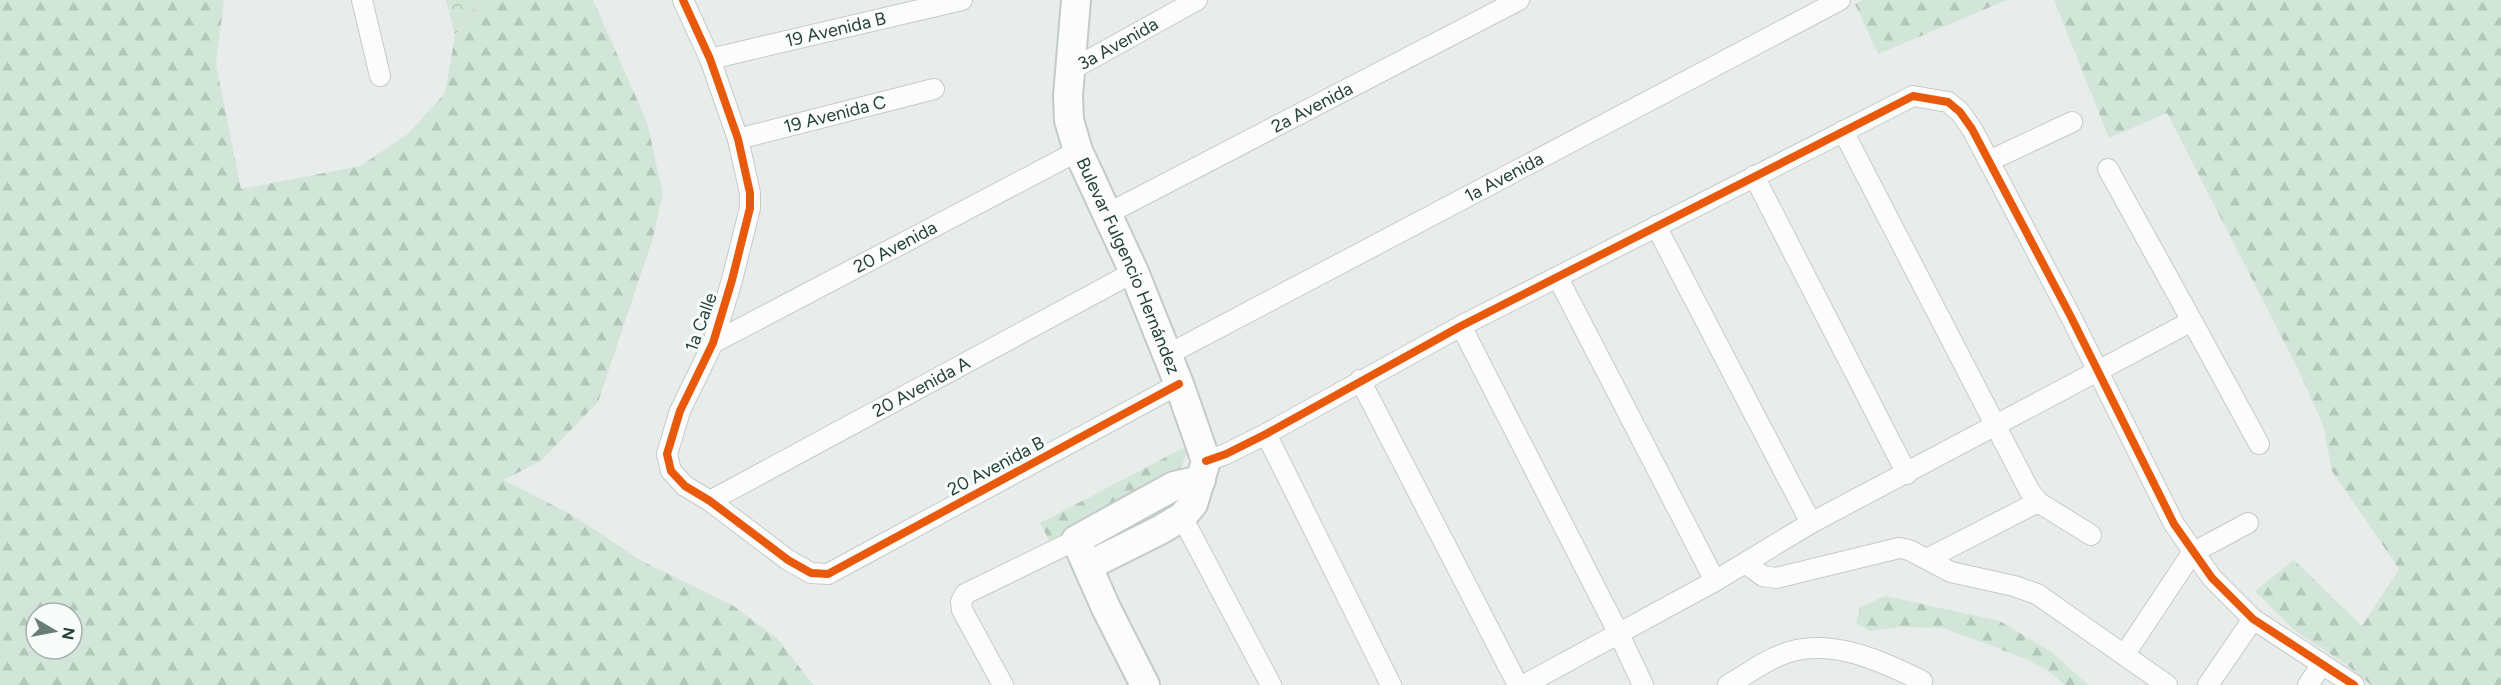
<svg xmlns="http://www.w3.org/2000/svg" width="2501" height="685" font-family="Figtree,sans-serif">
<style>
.forest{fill:url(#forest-firs);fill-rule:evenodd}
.park{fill:url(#park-crowns)}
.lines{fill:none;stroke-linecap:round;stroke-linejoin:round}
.street-casing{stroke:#c5cac8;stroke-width:22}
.secondary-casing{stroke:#c3cbc8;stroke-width:32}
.street{stroke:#fcfcfc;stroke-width:20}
.secondary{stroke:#fcfcfc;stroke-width:28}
.cycleway-casing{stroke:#f7fbf9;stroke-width:11}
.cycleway{stroke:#e8590c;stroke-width:8}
.labels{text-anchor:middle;stroke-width:6;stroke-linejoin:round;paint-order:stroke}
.street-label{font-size:18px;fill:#24423a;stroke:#f7fbf9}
</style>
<defs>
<pattern id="forest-firs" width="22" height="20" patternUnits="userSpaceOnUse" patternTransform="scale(1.5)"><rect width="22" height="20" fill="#d1e6d8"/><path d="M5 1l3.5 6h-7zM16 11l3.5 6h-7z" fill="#b3c6ba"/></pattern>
<pattern id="park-crowns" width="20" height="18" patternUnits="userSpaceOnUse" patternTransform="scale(1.5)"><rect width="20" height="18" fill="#d1e6d8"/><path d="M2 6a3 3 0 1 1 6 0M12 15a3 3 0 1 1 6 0" fill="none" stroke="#b3c6ba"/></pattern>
</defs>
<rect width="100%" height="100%" fill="#e8edeb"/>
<g class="forest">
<path d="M0,0H224L216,64L241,189L360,166L408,134L445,93L455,36L479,0H593L647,122L663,194L652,241L598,402L542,460L504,480L574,516L640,560L732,605L778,639L813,685H0ZM36,613H72V649H36Z"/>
<polygon points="1862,0 2007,0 1878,54 1855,4"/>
<polygon points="2054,0 2501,0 2501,685 2371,685 2347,665 2294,630 2255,591 2294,560 2362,626 2399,569 2332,471 2323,425 2297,367 2167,113 2109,138"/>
<polygon points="1189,445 1182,466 1170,484 1051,544 1040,523"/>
<polygon points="1885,596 2000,621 2053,653 2088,685 2065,685 2047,670 2026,659 1944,628 1901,627 1870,631 1856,623 1860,607"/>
</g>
<polygon class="park" points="446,0 479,0 455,36"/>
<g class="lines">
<defs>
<g id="street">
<polyline points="362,0 380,76"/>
<polyline points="683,0 710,59 738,139 750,193 750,208 732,280 713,343 680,411 667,454 671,471 685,486 710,501 788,560 811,573 828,574 1179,384"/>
<path id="s1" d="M710,59L962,0"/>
<path id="s2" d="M1069,71L1197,0"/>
<polyline points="1843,131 2029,490 2038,502 1927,559"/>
<path id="s3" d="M738,139L934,89"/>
<polyline points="1989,161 2072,122"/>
<polyline points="1754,176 1907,474"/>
<path id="s4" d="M1107,214L1519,0"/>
<polyline points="1656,226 1811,523"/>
<polyline points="1558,278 1715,581"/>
<polyline points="2192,321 2259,444"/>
<polyline points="1461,326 1619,634 1643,685"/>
<path id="s5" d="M713,343L1078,151"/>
<path id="s6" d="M1167,355L1840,0"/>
<polyline points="1360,380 1518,685"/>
<polyline points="1266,434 1391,685"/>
<polyline points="1206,461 1226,454 1266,434 1461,326 1913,96 1948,102 1960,112 1972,129 2070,315 2174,524 2212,578 2253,619 2354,685"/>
<path id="s7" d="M710,501L1134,272"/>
<polyline points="2038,502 2091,535"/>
<polyline points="1182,517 1271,685"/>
<polyline points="1745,563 1763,576 1776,578 1899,548 1909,550 1951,572 2014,586 2037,594 2167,685"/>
<polyline points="2125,654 2192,553 2248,523"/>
<polyline points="1003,685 962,610 961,602 965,594 1076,540"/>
<polyline points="1524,685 1715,581 1811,523 2192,321 2108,169"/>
<path d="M1728,685C1744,676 1760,664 1776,657C1824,634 1880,660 1922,681"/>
<polyline points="2208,685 2253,619"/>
<polyline points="2308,685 2322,664"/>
</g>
<g id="secondary">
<path id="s8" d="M1076,0L1068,96L1069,120L1078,151L1134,272L1179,384L1206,461L1193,504L1182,517L1160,530L1088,566"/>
<polyline points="1145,685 1106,608 1076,540 1174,486 1201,480"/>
</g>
</defs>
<use href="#street" class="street-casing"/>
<use href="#secondary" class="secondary-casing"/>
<use href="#street" class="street"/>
<use href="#secondary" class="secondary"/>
<defs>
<g id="cycleway">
<polyline points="683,0 710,59 738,139 750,193 750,208 732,280 713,343 680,411 667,454 671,471 685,486 710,501 788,560 811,573 828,574 1179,384"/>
<polyline points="1206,461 1226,454 1266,434 1461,326 1913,96 1948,102 1960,112 1972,129 2070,315 2174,524 2212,578 2253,619 2354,685"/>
</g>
</defs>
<use href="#cycleway" class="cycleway-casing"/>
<use href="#cycleway" class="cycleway"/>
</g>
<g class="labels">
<g class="street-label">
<text dy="6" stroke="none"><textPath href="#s1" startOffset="129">19 Avenida B</textPath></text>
<text dy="6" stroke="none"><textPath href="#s2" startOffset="56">3a Avenida</textPath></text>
<text dy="6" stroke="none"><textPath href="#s4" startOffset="231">2a Avenida</textPath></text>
<text dy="6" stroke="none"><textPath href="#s3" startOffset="100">19 Avenida C</textPath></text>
<text dy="6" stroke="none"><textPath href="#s6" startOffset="381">1a Avenida</textPath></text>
<text dy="6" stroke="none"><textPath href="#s5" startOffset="206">20 Avenida</textPath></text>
<text dy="6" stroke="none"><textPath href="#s8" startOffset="278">Bulevar Fulgencio Hernández</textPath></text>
<text transform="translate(701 322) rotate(-70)" y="6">1a Calle</text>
<text dy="6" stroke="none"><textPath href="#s7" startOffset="240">20 Avenida A</textPath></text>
<text transform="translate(996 466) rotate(-28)" y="6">20 Avenida B</text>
</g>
</g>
<g transform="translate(54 631) rotate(100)"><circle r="28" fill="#f7fbf9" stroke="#a3b1ad" stroke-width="1.5"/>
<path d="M0-4.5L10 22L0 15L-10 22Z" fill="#697e78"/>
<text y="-9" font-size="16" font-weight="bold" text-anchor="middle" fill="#24423a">N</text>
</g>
</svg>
